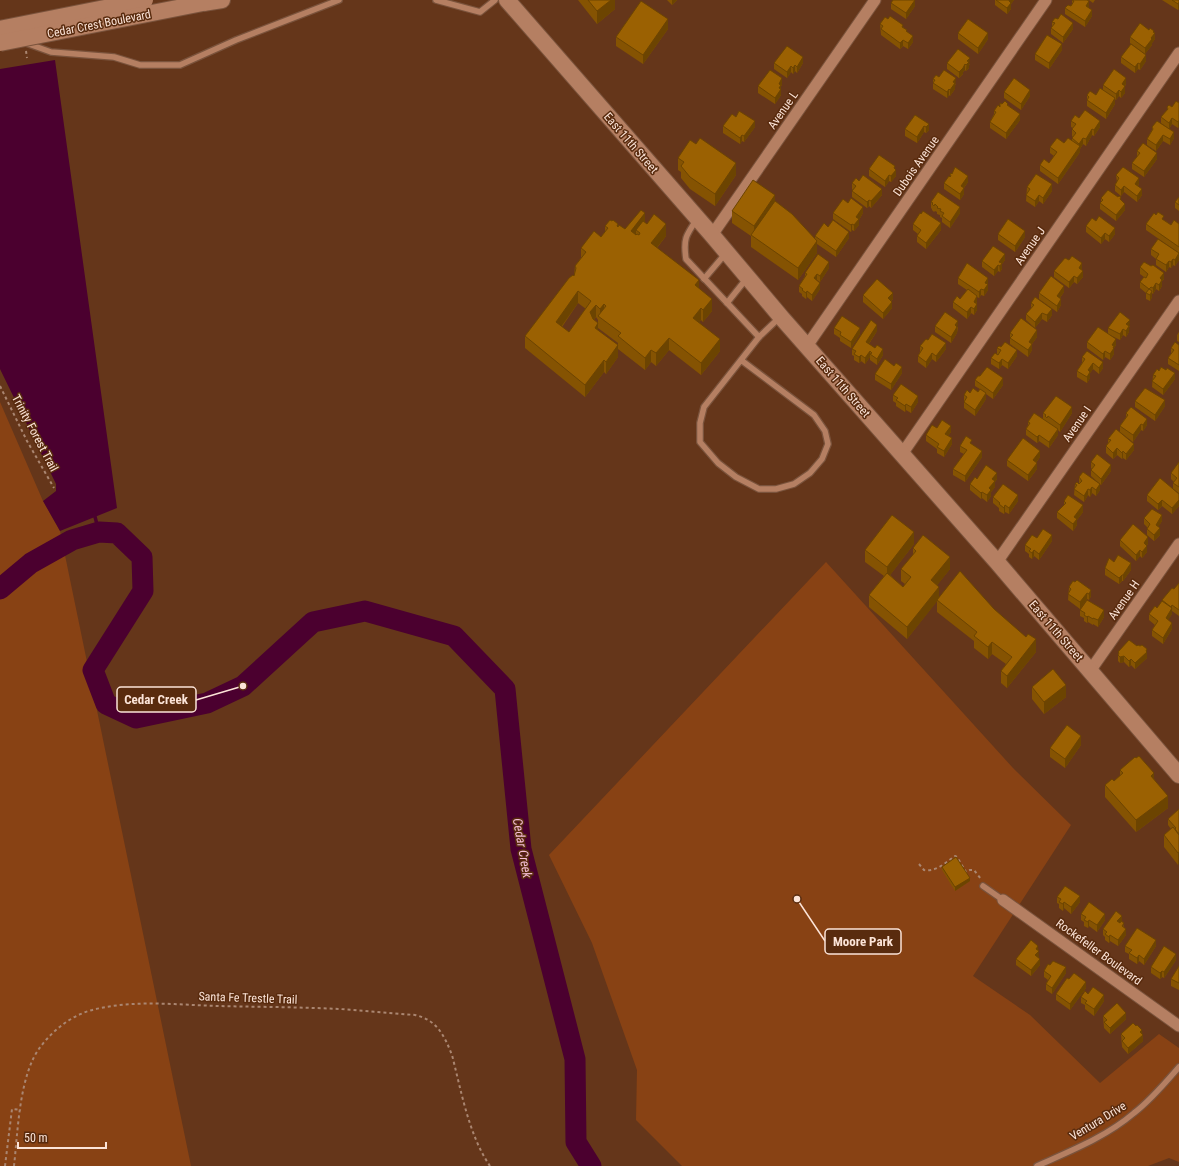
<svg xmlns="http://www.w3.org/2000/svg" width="1179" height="1166" font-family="'Roboto Condensed',sans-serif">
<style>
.green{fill:#884214}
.water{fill:#4b002f}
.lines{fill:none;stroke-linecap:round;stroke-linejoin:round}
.stream{stroke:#4b002f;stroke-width:3.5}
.river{stroke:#4b002f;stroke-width:21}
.lane-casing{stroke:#7a533c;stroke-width:8}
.street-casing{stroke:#7a533c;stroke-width:13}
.secondary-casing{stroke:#7a533c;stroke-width:18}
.path{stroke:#aa8671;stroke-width:2;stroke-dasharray:3 3;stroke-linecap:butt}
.lane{stroke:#b57f62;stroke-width:5.5}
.street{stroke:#b57f62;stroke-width:11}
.secondary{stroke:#b57f62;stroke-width:16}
.secondary-bridge-casing{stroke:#7a533c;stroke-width:18;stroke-linecap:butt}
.secondary-bridge{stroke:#b57f62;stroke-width:16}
.wall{fill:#855302;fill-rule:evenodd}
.shaded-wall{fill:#6c4401}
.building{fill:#9b6102;stroke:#6c4401;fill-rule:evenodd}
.labels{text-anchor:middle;stroke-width:3;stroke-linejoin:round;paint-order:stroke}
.street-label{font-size:12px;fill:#fce4d8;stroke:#592b0e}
.water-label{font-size:13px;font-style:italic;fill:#f5bed7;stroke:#592b0e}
.leader{fill:none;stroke:#fce4d8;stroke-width:1.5}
.callout-dot{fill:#fce4d8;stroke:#592b0e;stroke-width:1.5}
.callout{fill:#592b0e;stroke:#fce4d8;stroke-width:1.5}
.callout-label{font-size:13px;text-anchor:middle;font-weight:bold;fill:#fce4d8}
</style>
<rect width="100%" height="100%" fill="#65361a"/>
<g class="green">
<polygon points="0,402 43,501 60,531 191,1166 0,1166"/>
<polygon points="826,562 1013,768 1071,825 973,976 1030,1015 1100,1083 1159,1034 1179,1048 1179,1162 1169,1158 1148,1166 682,1166 636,1120 637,1070 592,943 549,855"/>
</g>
<polygon class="water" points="55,60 117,508 60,531 43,501 56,491 56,484 0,369 0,69"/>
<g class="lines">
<polyline class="stream" points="94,513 99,532"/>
<polyline class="river" points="0,589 31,563 72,540 99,532 117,533 142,557 143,591 93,670 106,704 136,718 207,703 243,686 313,622 365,611 454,636 505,689 521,849 575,1059 576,1142 591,1166"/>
<defs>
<g id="lane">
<polyline points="436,0 480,12 495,0"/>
<polyline points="26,43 51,52 114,57 140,65 180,65 236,40 339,0"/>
<path d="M697,219C686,235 683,239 686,259L759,337L779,318"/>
<polyline points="704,279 726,253"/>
<polyline points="727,303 747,278"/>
<polyline points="741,360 814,415 825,431 828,444 822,459 810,473 794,484 776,489 759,489 736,477 718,463 700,442 700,423 704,407 759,337"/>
<polyline points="983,886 1003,900"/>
<path d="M1037,1166C1070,1151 1106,1137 1134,1113C1151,1100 1165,1083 1179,1067"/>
</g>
<g id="street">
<polyline points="712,235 875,0"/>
<polyline points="807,346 1046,0"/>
<polyline points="902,454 1179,53"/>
<polyline points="997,562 1179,301"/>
<polyline points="1090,671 1179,544"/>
<polyline points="1003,900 1179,1026"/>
</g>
<g id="secondary">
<polyline points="507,0 712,235 781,317 997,562 1179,775"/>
<polyline points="203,3 222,0"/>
</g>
</defs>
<use href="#lane" class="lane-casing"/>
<use href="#street" class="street-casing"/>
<use href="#secondary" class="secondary-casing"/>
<g class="path">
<polyline points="26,51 27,58"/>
<polyline points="0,386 27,441 54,488"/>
<path d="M919,864L924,870C936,872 945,863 955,856L957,857L966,872L970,870H974L981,879"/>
<polyline points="5,1166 12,1109 21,1110"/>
<path d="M14,1166C18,1131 19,1074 41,1046C56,1027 76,1012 101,1008C139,1000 180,1005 219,1006C259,1007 300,1007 340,1009C365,1011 390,1013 415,1015C437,1020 444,1035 452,1055C461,1090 469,1136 490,1166"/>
</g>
<use href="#lane" class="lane"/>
<use href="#street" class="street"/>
<use href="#secondary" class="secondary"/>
<defs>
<g id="secondary-bridge">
<polyline points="0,29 145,0"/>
<polyline points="0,43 203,3"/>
</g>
</defs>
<use href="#secondary-bridge" class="secondary-bridge-casing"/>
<use href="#secondary-bridge" class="secondary-bridge"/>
</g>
<g class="wall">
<polygon points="578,0 615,0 615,9 597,24"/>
<polygon points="667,0 677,0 672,5"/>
<polygon points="995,0 1014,0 1011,4 1011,9 1007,14 995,5"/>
<polygon points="1072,0 1087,0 1089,7 1089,8 1092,16 1085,27 1065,14 1065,8 1071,6 1072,5"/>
<polygon points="1089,0 1095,0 1093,3"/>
<polygon points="1162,0 1179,0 1179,8 1178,10"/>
<polygon points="891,3 915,6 906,19 891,9"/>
<polygon points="888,19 903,27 907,32 913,42 908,49 903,46 900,49 881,35 880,24"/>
<polygon points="1052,22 1073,29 1063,43 1051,34 1051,28 1052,27"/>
<polygon points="668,29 643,64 616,46 616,37"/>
<polygon points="1149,30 1154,33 1155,39 1152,43 1152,45 1145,54 1130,43 1130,37"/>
<polygon points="958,33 988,39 978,54 958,39"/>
<polygon points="1062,50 1049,69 1035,60 1035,54"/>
<polygon points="1121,57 1146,61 1140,70 1138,69 1135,73 1121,63"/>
<polygon points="774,63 803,63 797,73 795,71 793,74 791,72 787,78 774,69"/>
<polygon points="947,63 970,64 969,65 969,68 966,71 965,70 963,72 963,74 959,78 947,69"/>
<polygon points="939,77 956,84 955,85 955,89 950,96 949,95 947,98 933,89 933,79"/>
<polygon points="1126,84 1125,86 1125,93 1121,98 1119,96 1116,100 1115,99 1115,104 1106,119 1087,106 1087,95 1096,95 1103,90 1103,85"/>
<polygon points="782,85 781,86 781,95 775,104 758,93 758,86"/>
<polygon points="1004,92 1030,96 1021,110 1004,98"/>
<polygon points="1179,103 1179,126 1178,128 1172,124 1169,129 1174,138 1170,145 1163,141 1156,151 1147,145 1147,139 1152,130 1152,127 1168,128 1161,123 1161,117 1167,110 1167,107 1172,107"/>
<polygon points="1002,104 1008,105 1020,120 1006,139 990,128 990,122 994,114 994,111 1000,107"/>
<polygon points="915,115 929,130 926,133 924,132 917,143 905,136 905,129"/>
<polygon points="736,117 755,127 744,142 742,141 740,144 723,133 723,126"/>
<polygon points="1079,118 1100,127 1094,136 1092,135 1086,146 1083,144 1080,149 1080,152 1058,184 1040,171 1040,165 1049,163 1054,156 1050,153 1050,147 1072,141 1072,138 1073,137 1072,136 1072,129 1073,128 1071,127 1071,121"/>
<polygon points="1137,151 1157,159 1144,177 1132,169 1132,163 1137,157"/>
<polygon points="678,158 736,175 715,206 690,189 681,178 681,172 678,170"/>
<polygon points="869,169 895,169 896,176 891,182 889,181 885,187 869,176"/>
<polygon points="950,174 952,174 968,182 964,188 964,194 960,200 944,189 944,183 950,176"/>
<polygon points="1116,175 1139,184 1138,186 1142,195 1137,202 1124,192 1121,196 1115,191 1115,185 1117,182"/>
<polygon points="859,181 882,195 871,208 869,206 867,208 852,197 852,191 853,190 852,189 852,183"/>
<polygon points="1027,187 1052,191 1043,204 1039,201 1035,207 1026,201"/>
<polygon points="1118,197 1121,200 1125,210 1116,221 1100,209 1100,203 1101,202 1101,198"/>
<polygon points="1179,197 1179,211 1175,208 1175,202"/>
<polygon points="775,202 815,239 815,236 828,227 849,238 836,257 817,244 817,253 798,280 751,247 751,236 732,223 732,211"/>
<polygon points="931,202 960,213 950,228 942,222 942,218 940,217 940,215 937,214 937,212 935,211 934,212 932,210 932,209 931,208"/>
<polygon points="833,213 863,213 859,220 859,225 854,231 852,230 851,232 833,219"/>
<polygon points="1164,220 1171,225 1179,224 1179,260 1175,266 1173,265 1171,268 1169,267 1166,272 1156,265 1156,259 1151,255 1151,249 1179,253 1146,230 1146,224"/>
<polygon points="1096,221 1115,234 1109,242 1105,239 1101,244 1086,232 1086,226"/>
<path d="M645,223L666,236L657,248L699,288L712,311L703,322L701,320L699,322L720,351L701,375L669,350L656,366L651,362L645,370L618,349V343L598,328V320L596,317L594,320L598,330L618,357L606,374L604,372L585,397L525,348V336L574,276L575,266L581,258V248L601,237L605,232V226H618L625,229ZM578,303L586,309L569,332L562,327Z"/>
<polygon points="913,224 941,230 926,249 917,242 917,236 918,234 913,230"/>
<polygon points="998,234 1025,237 1015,252 998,240"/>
<polygon points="1005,260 1002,264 1002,269 1000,272 998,271 994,276 982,267 982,261"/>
<polygon points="1140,267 1164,279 1162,281 1162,286 1159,291 1156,289 1153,294 1152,293 1152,297 1150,301 1146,299 1146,293 1140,288 1140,282 1144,277 1140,274"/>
<polygon points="829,268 820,282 817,280 816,280 820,289 812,301 807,297 806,299 802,296 802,294 799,292 799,286 805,276 805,273"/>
<polygon points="1082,269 1082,270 1083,277 1077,284 1074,282 1069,288 1054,277 1054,271"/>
<polygon points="958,278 988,284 988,290 984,296 981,295 979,298 977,297 977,310 974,315 971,313 967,319 953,308 953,302 960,299 967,290 958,284"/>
<polygon points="1064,292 1060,298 1061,305 1057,312 1039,299 1039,293"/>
<polygon points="863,295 893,299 891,301 892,308 883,319 863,302"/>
<polygon points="1031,303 1052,315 1047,322 1042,319 1035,328 1026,320 1026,314 1031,309"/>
<polygon points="935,326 958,327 957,333 951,343 935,332"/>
<polygon points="1129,326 1129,332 1126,337 1123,335 1120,340 1108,334 1108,328 1130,326"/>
<polygon points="834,328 860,334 851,348 840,341 840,338 834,334"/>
<polygon points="877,331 869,344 883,355 877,365 870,360 870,357 865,364 861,361 859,363 854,360 854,356 852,355 852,349"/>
<polygon points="1179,332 1179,342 1177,341 1177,335"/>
<polygon points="1010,333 1037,337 1032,344 1032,350 1028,357 1010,344"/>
<polygon points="1087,342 1116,345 1114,348 1114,354 1110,360 1105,357 1103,360 1087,348"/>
<polygon points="1179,345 1179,371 1168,364 1168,358 1171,354 1171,348"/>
<polygon points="920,346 946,349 936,362 932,359 926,368 918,362 918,356 920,352"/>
<polygon points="997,348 1017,356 1008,369 1002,365 999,369 991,364 991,358 998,355 997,354"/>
<polygon points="1082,357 1103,368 1099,374 1093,369 1090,373 1090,378 1087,383 1077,377 1077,371 1082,363"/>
<polygon points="1159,371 1175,379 1163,395 1152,387 1153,375"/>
<polygon points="902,373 891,390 875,380 875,374"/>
<polygon points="980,376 1003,385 993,399 986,394 986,399 975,416 964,408 964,395 970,393 978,392 980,389 975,386 975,380"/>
<polygon points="893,395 918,402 911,413 906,410 905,412 896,406 896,403 893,401"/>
<polygon points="1135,401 1165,406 1155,421 1135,407"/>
<polygon points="1043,413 1072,413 1060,432 1058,430 1058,435 1049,448 1039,441 1037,443 1026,435 1026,429 1028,425 1028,422 1043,419"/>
<polygon points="1126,413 1147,425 1143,431 1141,430 1133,442 1120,432 1120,426 1126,417"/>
<polygon points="937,428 951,432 948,436 952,444 944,457 937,453 937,449 926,441 926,435"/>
<polygon points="1108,439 1134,450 1126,460 1123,458 1122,459 1117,455 1113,459 1106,453 1106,446 1108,443"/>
<polygon points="972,444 982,457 965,482 953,475 953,469 964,454 960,452 960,446"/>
<polygon points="1040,457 1036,463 1037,469 1028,481 1007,466 1007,460"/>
<polygon points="1091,462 1111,471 1101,485 1091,476 1091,470 1092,469 1091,468"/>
<polygon points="1179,462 1179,493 1173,489 1173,483 1174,482 1171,479 1171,473"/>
<polygon points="1079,477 1100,490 1096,496 1092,493 1090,497 1088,495 1084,502 1074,495 1075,484 1079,484"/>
<polygon points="977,479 997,479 995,482 995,487 991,492 991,496 987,502 982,498 981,499 970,490 970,484"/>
<polygon points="1179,494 1179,506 1172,514 1162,506 1158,510 1147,501 1147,495"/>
<polygon points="993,497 1018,501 1009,514 1005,512 1004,514 999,511 999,508 993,503"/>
<polygon points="1064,501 1083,512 1077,520 1077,525 1073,531 1057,518 1057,512 1064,506"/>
<polygon points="1144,518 1162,521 1158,527 1160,535 1154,541 1147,535 1147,529 1148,528 1144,524"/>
<polygon points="1037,538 1052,541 1039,560 1034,556 1032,559 1029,557 1029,554 1025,551 1025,545"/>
<polygon points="1120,540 1148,544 1147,545 1147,552 1142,558 1140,556 1136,561 1120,546"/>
<polygon points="914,544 890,575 903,587 905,584 901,581 901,569 913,556 913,548 950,569 937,585 939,598 994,609 1036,652 1007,688 1001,683 1001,671 1006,664 992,654 988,659 974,648 974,641 937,612 937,601 907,639 869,607 869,595 884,576 865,562 865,550"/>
<polygon points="1114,562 1131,570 1123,581 1122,581 1119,584 1105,575 1105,568"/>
<polygon points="1075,582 1091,596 1089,600 1087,599 1080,609 1068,600 1069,587"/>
<polygon points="1179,583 1179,616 1172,611 1172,614 1168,620 1172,629 1163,644 1152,636 1152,630 1155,625 1149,620 1149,614 1157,608 1162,602 1162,600 1174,589"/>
<polygon points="1080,610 1104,617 1098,627 1093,624 1093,625 1088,622 1087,623 1084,621 1084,618 1080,616"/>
<polygon points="1137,646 1140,646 1147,649 1147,658 1135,669 1131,665 1129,667 1124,662 1120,663 1118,661 1118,652"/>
<polygon points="1032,687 1066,697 1044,714 1032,699"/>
<polygon points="1081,745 1065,768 1050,757 1050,748"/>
<polygon points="1136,758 1154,779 1168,808 1136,832 1105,797 1105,785 1114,781 1120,776 1120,770"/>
<polygon points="1179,809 1178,865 1164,847 1164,835 1171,829 1168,825 1168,819"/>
<polygon points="942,867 970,881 955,891 942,870"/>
<polygon points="1057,897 1080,902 1071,914 1064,908 1063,911 1059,908 1059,904 1057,903"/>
<polygon points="1081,914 1105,920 1097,932 1089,926 1088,928 1084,926 1084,922 1081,920"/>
<polygon points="1122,921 1124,927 1126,935 1118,946 1110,941 1109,943 1105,940 1105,937 1103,935 1103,929"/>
<polygon points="1125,946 1156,946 1144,965 1139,961 1137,964 1129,959 1129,954 1125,952"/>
<polygon points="1038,950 1038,957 1040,965 1031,976 1016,965 1016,959"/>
<polygon points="1176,960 1164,978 1162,977 1160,979 1151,973 1151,967"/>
<polygon points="1179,966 1179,990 1171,986 1171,979"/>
<polygon points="1044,971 1066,973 1052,994 1046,990 1046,984 1048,980 1044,977"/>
<polygon points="1069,979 1086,988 1070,1010 1056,1000 1056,994"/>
<polygon points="1088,994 1104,1001 1094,1016 1085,1009 1085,1005 1081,1003 1081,997"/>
<polygon points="1103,1016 1126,1019 1110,1034 1104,1028"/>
<polygon points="1121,1034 1142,1034 1143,1041 1128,1054 1122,1047"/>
</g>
<g class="shaded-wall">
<polygon points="611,0 615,0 615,9 597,24 597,11"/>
<polygon points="672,0 677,0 672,5"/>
<polygon points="915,0 915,6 906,19 906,13"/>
<polygon points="1009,0 1014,0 1011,4 1011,9 1007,14 1007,8"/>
<polygon points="1089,1 1089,7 1086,12 1086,6"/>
<polygon points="1179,2 1179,8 1178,10 1178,4"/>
<polygon points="1092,10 1092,16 1085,27 1085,21"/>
<polygon points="668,19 668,29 643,64 643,55"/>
<polygon points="1073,23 1073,29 1063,43 1063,37"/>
<polygon points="1154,31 1155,39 1152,43 1152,45 1145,54 1145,48 1151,38"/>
<polygon points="988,33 988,39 978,54 978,48"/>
<polygon points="913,36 913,42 908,49 908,43"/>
<polygon points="903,40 903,46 900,49 900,43"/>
<polygon points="1062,44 1062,50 1049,69 1049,63"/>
<polygon points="1146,55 1146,61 1140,70 1140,64"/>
<polygon points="803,57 803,63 797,73 797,67"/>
<polygon points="970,58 969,68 966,71 967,61"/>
<polygon points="1138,63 1138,69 1135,73 1135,67"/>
<polygon points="965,64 965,70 963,72 963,74 959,78 959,72"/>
<polygon points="795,65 795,71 793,74 793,68"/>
<polygon points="791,66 791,72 787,78 787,72"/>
<polygon points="782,78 782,85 781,86 781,95 775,104 775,98 779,84"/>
<polygon points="956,78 955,89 950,96 950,90 953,82"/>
<polygon points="1126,78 1126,84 1122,90 1122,84"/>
<polygon points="1125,86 1125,93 1121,98 1121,92"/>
<polygon points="949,89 949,95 947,98 947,92"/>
<polygon points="1030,90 1030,96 1021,110 1021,104"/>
<polygon points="1119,90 1119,96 1116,100 1116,94"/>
<polygon points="1115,98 1115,104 1106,119 1106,113"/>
<polygon points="1020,114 1020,120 1006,139 1006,133"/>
<polygon points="1172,118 1172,124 1169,129 1169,123"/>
<polygon points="1179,120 1179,126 1178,128 1178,122"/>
<polygon points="755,121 755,127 744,142 744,136"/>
<polygon points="1100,121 1100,127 1094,136 1094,130"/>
<polygon points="929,124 929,130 926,133 926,127"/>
<polygon points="924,126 924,132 917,143 917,137"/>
<polygon points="1092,129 1092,135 1086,146 1086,139"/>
<polygon points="1174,132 1174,138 1170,145 1170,139"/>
<polygon points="742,135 742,141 740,144 740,138"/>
<polygon points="1163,135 1163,141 1156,151 1156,145"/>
<polygon points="1083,138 1083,144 1080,149 1080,152 1058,184 1058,178 1079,147 1079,144"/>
<polygon points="1157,153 1157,159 1144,177 1144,171"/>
<polygon points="736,163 736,175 715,206 715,194"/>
<polygon points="895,166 895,171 896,170 896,176 891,182 891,176 894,168"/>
<polygon points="889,175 889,181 885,187 885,181"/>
<polygon points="968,176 968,182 961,192 961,186"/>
<polygon points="1139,178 1139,184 1135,190 1135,184"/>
<polygon points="1052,184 1052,191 1043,204 1043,198"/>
<polygon points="1124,186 1124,192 1121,196 1121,190"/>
<polygon points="964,188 964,194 960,200 960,194"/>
<polygon points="882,189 882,195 871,208 871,201"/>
<polygon points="1142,189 1142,195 1137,202 1137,196"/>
<polygon points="775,195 775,207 754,237 754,226"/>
<polygon points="1039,195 1039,201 1035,207 1035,201"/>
<polygon points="869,200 869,206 867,208 867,202"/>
<polygon points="1125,204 1125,210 1116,221 1116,215"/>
<polygon points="863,207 863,213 859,220 859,225 854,231 854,225 856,217"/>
<polygon points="960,207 960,213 950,228 950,222"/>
<polygon points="645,213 645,225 636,230 636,236 631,231"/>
<polygon points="941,223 941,230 926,249 926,243"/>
<polygon points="666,224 666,236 651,255 651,243"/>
<polygon points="852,224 852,230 851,232 851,225"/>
<polygon points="1115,228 1115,234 1109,242 1109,236"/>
<polygon points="1025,231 1025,237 1015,252 1015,246"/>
<polygon points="849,232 849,238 836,257 836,251"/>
<polygon points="1105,233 1105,239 1101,244 1101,238"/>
<polygon points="817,241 817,253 798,280 798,268"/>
<polygon points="1005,254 1005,260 1002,264 1002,269 1000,272 999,262"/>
<polygon points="1179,254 1179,260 1175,266 1175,260"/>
<polygon points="1173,259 1173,265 1171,268 1171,262"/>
<polygon points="1169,261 1169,267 1166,272 1166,265"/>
<polygon points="829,262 829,268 820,282 820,276"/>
<polygon points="1082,263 1082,269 1079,274 1079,268"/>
<polygon points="998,265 998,271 994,276 994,270"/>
<polygon points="1083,271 1083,277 1077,284 1077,278"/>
<polygon points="1164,273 1164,279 1162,281 1162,286 1159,291 1159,285 1160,278"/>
<polygon points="817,274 817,280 814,284 814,278"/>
<polygon points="1074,276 1074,282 1069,288 1069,282"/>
<polygon points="988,278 988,290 984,296 984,290 985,283"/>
<polygon points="699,280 699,292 695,285"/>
<polygon points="820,283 820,289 812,301 812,295"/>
<polygon points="1156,283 1156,289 1153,294 1153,288"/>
<polygon points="1064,286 1064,292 1057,302 1057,296"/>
<polygon points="981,289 981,295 979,298 979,292"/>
<polygon points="578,291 578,303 556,334 556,322"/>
<polygon points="807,291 807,297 806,299 806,293"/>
<polygon points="1152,291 1152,297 1150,301 1150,295"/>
<polygon points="893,293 893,299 888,304 888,298"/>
<polygon points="977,296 977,302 974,308 974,302"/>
<polygon points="712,299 712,311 703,322 703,310"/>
<polygon points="1061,299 1061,305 1057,312 1057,306"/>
<polygon points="892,302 892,308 883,319 883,313"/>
<polygon points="604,304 604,316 600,317 600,309"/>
<polygon points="977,304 977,310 974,315 974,309"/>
<polygon points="596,305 596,317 590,324 590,312"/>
<polygon points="971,307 971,313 967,319 967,312"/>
<polygon points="701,308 701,320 693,330 693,318"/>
<polygon points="1052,309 1052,315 1047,322 1047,315"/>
<polygon points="1042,313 1042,319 1035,328 1035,322"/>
<polygon points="1130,320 1129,332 1126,337 1126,324"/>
<polygon points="958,321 957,333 951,343 951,337 955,325"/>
<polygon points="598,323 598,336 595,328"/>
<polygon points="877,325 877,331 866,348 866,342"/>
<polygon points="860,328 860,334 851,348 851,342"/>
<polygon points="1123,329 1123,335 1120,340 1120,334"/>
<polygon points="1037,330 1037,337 1029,348 1029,342"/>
<polygon points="669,338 669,350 656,366 656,353"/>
<polygon points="720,339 720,351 701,375 701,363"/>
<polygon points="1116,339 1116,345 1114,348 1114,354 1110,360 1110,354 1112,345"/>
<polygon points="946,343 946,349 936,362 936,356"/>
<polygon points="1032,344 1032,350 1028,357 1028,350"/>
<polygon points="618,345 618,357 606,374 606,362"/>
<polygon points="883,349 883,355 877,365 877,359"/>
<polygon points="651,350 651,362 645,370 645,358"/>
<polygon points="1017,350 1017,356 1008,369 1008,363"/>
<polygon points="870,351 870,357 865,364 865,358"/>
<polygon points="1105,351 1105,357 1103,360 1103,354"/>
<polygon points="932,353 932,359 926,368 926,362"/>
<polygon points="861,355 861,361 859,363 859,357"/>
<polygon points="1002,359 1002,365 999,369 999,363"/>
<polygon points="604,360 604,372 585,397 585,385"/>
<polygon points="1103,362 1103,368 1099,374 1099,368"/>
<polygon points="1093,363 1093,369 1090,373 1090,378 1087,383 1087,377 1088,370"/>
<polygon points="902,367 902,373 891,390 891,384"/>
<polygon points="1175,373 1175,379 1163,395 1163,389"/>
<polygon points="1003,378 1003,385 993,399 993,393"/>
<polygon points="986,393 986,399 975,416 975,410"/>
<polygon points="918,396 918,402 911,413 911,407"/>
<polygon points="1165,400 1165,406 1155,421 1155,415"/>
<polygon points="906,404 906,410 905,412 905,406"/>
<polygon points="1072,407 1072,413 1060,432 1060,425"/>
<polygon points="1147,419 1147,425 1143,431 1143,425"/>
<polygon points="1141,424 1141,430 1133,442 1133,435"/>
<polygon points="951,426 951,432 945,440 945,434"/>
<polygon points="1058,429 1058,435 1049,448 1049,442"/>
<polygon points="1039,435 1039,441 1037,443 1037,437"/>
<polygon points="952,438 952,444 944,457 944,451"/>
<polygon points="1134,444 1134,450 1126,460 1126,454"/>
<polygon points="1117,448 1117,455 1113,459 1113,453"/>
<polygon points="982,451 982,457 965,482 965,476"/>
<polygon points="1040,451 1040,457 1033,467 1033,460"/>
<polygon points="1123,451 1123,458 1122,459 1122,453"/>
<polygon points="1037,463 1037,469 1028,481 1028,475"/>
<polygon points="1111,465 1111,471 1101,485 1101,479"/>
<polygon points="997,473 997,479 995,482 995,487 991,492 991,496 987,502 987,495 992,479"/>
<polygon points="1100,484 1100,490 1096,496 1096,490"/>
<polygon points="1092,487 1092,493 1090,497 1090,490"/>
<polygon points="1088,489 1088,495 1084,502 1084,496"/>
<polygon points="982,492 982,498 981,499 981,493"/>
<polygon points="1018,495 1018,501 1009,514 1009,508"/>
<polygon points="1162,500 1162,506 1158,510 1158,504"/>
<polygon points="1179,500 1179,506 1172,514 1172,508"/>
<polygon points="1005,505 1005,512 1004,514 1004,508"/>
<polygon points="1083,505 1083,512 1077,520 1077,525 1073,531 1073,524 1074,517"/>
<polygon points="1162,515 1162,521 1156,531 1156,525"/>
<polygon points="1160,528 1160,535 1154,541 1154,535"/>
<polygon points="914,532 914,544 887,579 887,567"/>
<polygon points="1052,535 1052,541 1039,560 1039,554"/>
<polygon points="1148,537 1148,544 1144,549 1144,543"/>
<polygon points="1147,546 1147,552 1142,558 1142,552"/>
<polygon points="1034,550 1034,556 1032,559 1032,553"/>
<polygon points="1140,550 1140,556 1136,561 1136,555"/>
<polygon points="950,557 950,569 931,593 931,580"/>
<polygon points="1131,563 1131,570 1123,581 1123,575"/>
<polygon points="1122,575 1122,581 1119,584 1119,578"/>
<polygon points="939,587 939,599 907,639 907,627"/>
<polygon points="1091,590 1091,596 1089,600 1089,594"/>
<polygon points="1087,593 1087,599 1080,609 1080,602"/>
<polygon points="1172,605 1172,614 1166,624 1166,618 1171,610 1171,607"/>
<polygon points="1104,610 1104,617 1098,627 1098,620"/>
<polygon points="1088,616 1088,622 1087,623 1087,617"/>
<polygon points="1172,623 1172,629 1163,644 1163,638"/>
<polygon points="1036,639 1036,652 1007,688 1007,676"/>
<polygon points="992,642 992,654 988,659 988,647"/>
<polygon points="1147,649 1147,658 1135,669 1135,663"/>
<polygon points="1124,656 1124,662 1120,663 1120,657"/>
<polygon points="1131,659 1131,665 1129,667 1129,661"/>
<polygon points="1066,685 1066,697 1044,714 1044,702"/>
<polygon points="1081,736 1081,745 1065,768 1065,759"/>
<polygon points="1154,773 1154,785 1151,776"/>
<polygon points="1168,796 1168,808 1136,832 1136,820"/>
<polygon points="1179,852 1179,864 1178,865 1178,853"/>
<polygon points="970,878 970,881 955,891 955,887"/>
<polygon points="1080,896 1080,902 1071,914 1071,907"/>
<polygon points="1064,902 1064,908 1063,911 1063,904"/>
<polygon points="1105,914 1105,920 1097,932 1097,925"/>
<polygon points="1122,916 1122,922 1117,928 1117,921"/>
<polygon points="1089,920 1089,926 1088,928 1088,922"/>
<polygon points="1126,929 1126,935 1118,946 1118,940"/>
<polygon points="1110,935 1110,941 1109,943 1109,937"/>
<polygon points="1156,940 1156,946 1144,965 1144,959"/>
<polygon points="1038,946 1039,957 1035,961 1036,949"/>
<polygon points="1176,954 1176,960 1164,978 1164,972"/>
<polygon points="1139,955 1139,961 1137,964 1137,958"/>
<polygon points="1040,959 1040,965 1031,976 1031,970"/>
<polygon points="1066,967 1066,973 1052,994 1052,988"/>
<polygon points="1162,971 1162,977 1160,979 1160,973"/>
<polygon points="1086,982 1086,988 1070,1010 1070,1004"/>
<polygon points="1104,995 1104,1001 1094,1016 1094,1009"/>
<polygon points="1126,1013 1126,1019 1110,1034 1110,1028"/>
<polygon points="1142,1030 1143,1041 1128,1054 1128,1048"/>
</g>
<g class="building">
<polygon points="588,0 611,0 597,11"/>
<polygon points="893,0 915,0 906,13 891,3"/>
<polygon points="996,0 1009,0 1009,1 1011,3 1007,8"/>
<polygon points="1072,0 1087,0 1089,1 1086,6 1092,10 1085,21 1065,8 1068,5 1071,6 1074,1"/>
<polygon points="1172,0 1179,0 1179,2 1178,4"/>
<polygon points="641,1 668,19 643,55 616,37"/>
<polygon points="1061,14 1073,23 1063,37 1051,28 1055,23 1052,22 1055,18 1058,19"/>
<polygon points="890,16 903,25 902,27 907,30 906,31 913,36 908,43 903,40 900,43 881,29 883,26 880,24 885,17 888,19"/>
<polygon points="968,19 988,33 978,48 958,33"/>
<polygon points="1140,23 1149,30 1150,28 1154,31 1153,32 1155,33 1151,38 1152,39 1145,48 1130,37"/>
<polygon points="1047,35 1062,44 1049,63 1035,54"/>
<polygon points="1131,44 1146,55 1140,64 1138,63 1135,67 1121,57"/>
<polygon points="787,46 803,57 797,67 795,65 793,68 791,66 787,72 774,63"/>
<polygon points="958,49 970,58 967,61 969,62 966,65 965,64 963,68 959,72 947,63"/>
<polygon points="1114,69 1126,78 1122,84 1125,86 1121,92 1119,90 1116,94 1103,85"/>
<polygon points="770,70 782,78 779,84 781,85 779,88 781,89 775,98 758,86"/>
<polygon points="944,70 956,78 953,82 955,83 950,90 949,89 947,92 933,83 935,80 933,79 936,75 939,77"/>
<polygon points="1014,78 1030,90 1021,104 1004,92"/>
<polygon points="1100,88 1115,98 1106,113 1087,100 1089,97 1087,95 1090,91 1096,95"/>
<polygon points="1005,101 1008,104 1007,105 1020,114 1006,133 990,122 996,112 994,111 998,105 1000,107 1000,103 1002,104"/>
<polygon points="1176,101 1179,103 1179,120 1178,122 1172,118 1169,123 1161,117 1168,109 1167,107 1169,105 1172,107"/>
<polygon points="1085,110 1100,121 1094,130 1092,129 1086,139 1083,138 1079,144 1072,138 1076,133 1072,129 1076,124 1071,121 1075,115 1079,118"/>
<polygon points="739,111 755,121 744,136 742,135 740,138 723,126 732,114 736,117"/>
<polygon points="915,115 929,124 926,127 924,126 917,137 905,129"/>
<polygon points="1157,121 1174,132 1170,139 1163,135 1156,145 1147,139 1153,129 1152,127"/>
<polygon points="700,138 736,163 715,194 690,177 681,166 684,162 678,158 690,140 696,144"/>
<polygon points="1057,138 1064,143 1068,138 1080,146 1058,178 1040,165 1044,159 1049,163 1057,152 1050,147"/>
<polygon points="1143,143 1157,153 1144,171 1132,163 1140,153 1137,151"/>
<polygon points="879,155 895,166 894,168 896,170 891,176 889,175 885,181 869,169"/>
<polygon points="955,167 968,176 961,186 964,188 960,194 944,183 949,176 950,177 951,176 950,174 951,173 952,174"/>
<polygon points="1123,167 1139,178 1135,184 1142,189 1137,196 1124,186 1121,190 1115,185 1119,178 1116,175"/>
<polygon points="1036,174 1052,184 1043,198 1039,195 1035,201 1026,195 1030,189 1027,187"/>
<polygon points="863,175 882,189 871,201 869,200 867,202 852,191 856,186 852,183 856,178 859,181"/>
<polygon points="753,180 775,195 754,226 732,211"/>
<polygon points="1108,190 1118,197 1119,196 1121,197 1120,199 1125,204 1116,215 1100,203 1103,200 1101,198"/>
<polygon points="938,192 960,207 950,222 942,216 944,213 940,211 941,209 937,208 938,207 935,204 934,206 932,204 933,203 931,202"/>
<polygon points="1179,197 1179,205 1175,202"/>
<polygon points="851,198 863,207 856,217 859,219 854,225 852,224 851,225 833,213 843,199 848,203"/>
<polygon points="775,201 792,214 817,241 798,268 751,235"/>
<path d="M641,210L645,213L631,231L636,235L637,234L639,235L640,233L636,230L643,221L647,224L654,214L666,224L651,243L699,280L695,285L712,299L703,310L701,308L693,318L720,339L701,363L669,338L656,353L651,350L645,358L618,336L621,333L598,316L606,306L604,304L600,309L596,305L590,312L593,319L598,323L595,328L618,345L606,362L604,360L585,385L525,336L569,278L573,275L574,276L576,268L575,266L586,252L581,248L594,231L601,237L608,228L605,226L610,220L612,221L613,220L618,224L617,226L618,227L619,225L625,229ZM578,291L591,301L569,332L556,322Z"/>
<polygon points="923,211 941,223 926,243 917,236 921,230 913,224 920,213 921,214"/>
<polygon points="1158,212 1164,216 1162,219 1171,225 1174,220 1179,224 1179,247 1146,224 1154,213 1156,215"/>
<polygon points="1099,216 1115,228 1109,236 1105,233 1101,238 1086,226 1092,218 1096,221"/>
<polygon points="1008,219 1025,231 1015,246 998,234"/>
<polygon points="833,220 849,232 836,251 815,236 824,223 828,227"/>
<polygon points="1158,239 1179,253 1175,260 1173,259 1171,262 1169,261 1166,265 1156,259 1159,254 1151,249"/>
<polygon points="993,246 1005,254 999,262 1002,263 1000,266 998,265 994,270 982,261"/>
<polygon points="818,254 829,262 820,276 817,274 814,278 820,283 812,295 807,291 806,293 802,290 803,289 799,286 807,274 805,273"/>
<polygon points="1072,256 1082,263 1079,268 1083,271 1077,278 1074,276 1069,282 1054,271 1065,258 1069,260"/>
<polygon points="1144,262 1151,266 1153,265 1164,273 1160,278 1162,280 1159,285 1156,283 1153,288 1151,287 1149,289 1140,282 1144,277 1146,278 1148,274 1140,267"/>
<polygon points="967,263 988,278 985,283 988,284 984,290 981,289 979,292 958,278"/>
<polygon points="1051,276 1064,286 1057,296 1061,299 1057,306 1039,293"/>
<polygon points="877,279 893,293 888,298 892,302 883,313 863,295"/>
<polygon points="968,289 977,296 974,302 977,304 974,309 971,307 967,312 953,302 957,296 960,299"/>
<polygon points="1149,289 1152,291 1150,295 1146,293"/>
<polygon points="1035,297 1052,309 1047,315 1042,313 1035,322 1026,314 1034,305 1031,303"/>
<polygon points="945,312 958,321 955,325 957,327 951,337 935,326"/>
<polygon points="1120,312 1130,320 1126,324 1129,326 1126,331 1123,329 1120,334 1108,328"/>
<polygon points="842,316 860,328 851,342 840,335 841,332 834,328"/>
<polygon points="1021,318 1037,330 1029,342 1032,344 1028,350 1010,338 1013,335 1010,333"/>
<polygon points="871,320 877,325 866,342 875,348 877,345 883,349 877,359 870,354 872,353 870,351 865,358 861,355 859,357 854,354 856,351 852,349"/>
<polygon points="1098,327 1116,339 1112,345 1114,346 1113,348 1114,348 1110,354 1105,351 1103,354 1087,342"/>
<polygon points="932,334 946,343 936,356 932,353 926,362 918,356 923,348 920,346 926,339 928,340"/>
<polygon points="1005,342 1017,350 1008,363 1002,359 999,363 991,358 995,353 998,355 1001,350 997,348 999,346 1001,347"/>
<polygon points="1175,342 1179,345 1179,365 1168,358 1174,350 1171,348"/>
<polygon points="1087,351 1103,362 1099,368 1093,363 1088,370 1090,372 1087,377 1077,371 1085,359 1082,357"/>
<polygon points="885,359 894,366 896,363 902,367 891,384 875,374"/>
<polygon points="987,367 1003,378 993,393 975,380 978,376 980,376"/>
<polygon points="1161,367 1166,370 1167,368 1175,373 1163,389 1152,381 1156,376 1153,375 1157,369 1159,371"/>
<polygon points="901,384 918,396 911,407 906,404 905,406 896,400 898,398 893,395"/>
<polygon points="973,388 978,392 980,389 986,393 975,410 964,402 967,397 964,395 967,390 970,393"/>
<polygon points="1145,388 1165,400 1155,415 1135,401"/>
<polygon points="1056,396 1072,407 1060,425 1048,416 1047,418 1045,416 1046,415 1043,413"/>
<polygon points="1131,407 1147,419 1143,425 1141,424 1133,435 1120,426 1128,415 1126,413"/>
<polygon points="1034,413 1058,429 1049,442 1039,435 1037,437 1026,429 1030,423 1028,422"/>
<polygon points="942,420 951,426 945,434 952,438 944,451 937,447 939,444 926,435 932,425 937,428"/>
<polygon points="1116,429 1134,444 1126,454 1123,451 1122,453 1117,448 1113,453 1106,446 1111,440 1108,439"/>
<polygon points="966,436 972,440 970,443 982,451 965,476 953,469 967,450 960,446"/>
<polygon points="1023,438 1040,451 1033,460 1037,463 1028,475 1007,460"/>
<polygon points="1097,454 1111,465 1101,479 1091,470 1095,465 1091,462"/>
<polygon points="1179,462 1179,487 1173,483 1177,478 1171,473"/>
<polygon points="986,465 997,473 992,479 995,481 989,488 991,490 987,495 982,492 981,493 970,484 975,477 977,479"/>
<polygon points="1083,472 1100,484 1096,490 1092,487 1090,490 1088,489 1084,496 1074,489 1077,485 1075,484 1077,482 1079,484 1082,481 1079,477"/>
<polygon points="1160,478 1179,494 1179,500 1172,508 1162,500 1158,504 1147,495"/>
<polygon points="1003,484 1018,495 1009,508 1005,505 1004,508 999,504 1000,503 993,497"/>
<polygon points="1068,495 1083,505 1074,517 1077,519 1073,524 1057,512 1066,503 1064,501"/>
<polygon points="1152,509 1162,515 1156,525 1160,528 1154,535 1147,529 1150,524 1144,518"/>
<polygon points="892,515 914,532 887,567 865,550"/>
<polygon points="1133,524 1148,537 1144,543 1147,546 1142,552 1140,550 1136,555 1120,540"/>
<polygon points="1043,529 1052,535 1039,554 1034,550 1032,553 1029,551 1031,549 1025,545 1032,535 1037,538"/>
<polygon points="923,535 950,557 931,580 939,587 907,627 869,595 887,573 903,587 911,577 901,569 916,551 913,548"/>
<polygon points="1118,555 1131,563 1123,575 1122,575 1119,578 1105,568 1109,558 1114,562"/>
<polygon points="960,571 994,609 1026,637 1028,634 1036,639 1007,676 1001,671 1012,657 992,642 988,647 974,636 977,632 937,600"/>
<polygon points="1077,580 1091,590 1089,594 1087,593 1080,602 1068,594 1071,589 1069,587 1073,581 1075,582"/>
<polygon points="1179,583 1179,610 1172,605 1171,607 1162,600 1172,588 1174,589"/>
<polygon points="1087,600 1104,610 1098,620 1093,618 1093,619 1088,616 1087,617 1084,615 1085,613 1080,610"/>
<polygon points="1162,601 1172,608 1166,618 1172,623 1163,638 1152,630 1158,621 1149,614 1155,606 1157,608"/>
<polygon points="1129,640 1137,646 1138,645 1140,646 1142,645 1147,649 1146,651 1147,652 1135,663 1131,659 1129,661 1124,656 1120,657 1118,655 1119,653 1118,652"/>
<polygon points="1053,669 1066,685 1044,702 1032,687"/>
<polygon points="1067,725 1081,736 1065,759 1050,748"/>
<polygon points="1139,756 1154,773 1151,776 1168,796 1136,820 1105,785 1112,779 1114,781 1123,773 1120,770 1135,757 1136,758"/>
<polygon points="1179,809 1179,833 1178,833 1175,829 1176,828 1168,819"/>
<polygon points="1173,827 1179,835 1179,852 1178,853 1164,835"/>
<polygon points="956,857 970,878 955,887 942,867"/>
<polygon points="1065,886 1080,896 1071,907 1064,902 1063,904 1059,902 1061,899 1057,897"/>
<polygon points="1089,902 1105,914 1097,925 1089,920 1088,922 1084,920 1086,917 1081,914"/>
<polygon points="1116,911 1122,916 1117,921 1120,923 1121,921 1124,923 1122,926 1126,929 1118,940 1110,935 1109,937 1105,934 1107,932 1103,929"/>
<polygon points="1137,928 1156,940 1144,959 1139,955 1137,958 1129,953 1132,950 1125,946"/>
<polygon points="1031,940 1038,946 1036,949 1039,951 1035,955 1040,959 1031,970 1016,959"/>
<polygon points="1164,946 1176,954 1164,972 1162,971 1160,973 1151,967"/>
<polygon points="1053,961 1066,967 1052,988 1046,984 1051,976 1044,971 1048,964 1050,965"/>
<polygon points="1179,966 1179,983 1171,979"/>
<polygon points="1074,973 1086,982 1070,1004 1056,994 1067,978 1069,979"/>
<polygon points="1093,987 1104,995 1094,1009 1085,1003 1087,1001 1081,997 1085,991 1088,994"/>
<polygon points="1117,1003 1126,1013 1110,1028 1104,1022 1107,1020 1103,1016"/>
<polygon points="1133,1023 1136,1026 1137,1025 1142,1030 1140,1032 1143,1035 1128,1048 1122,1041 1125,1038 1121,1034"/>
</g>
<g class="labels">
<g class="street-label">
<text transform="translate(99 24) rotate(-11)" y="4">Cedar Crest Boulevard</text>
<text transform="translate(783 110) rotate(-55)" y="4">Avenue L</text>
<text transform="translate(631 143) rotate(49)" y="4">East 11th Street</text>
<text transform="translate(916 166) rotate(-55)" y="4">Dubois Avenue</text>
<text transform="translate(1030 246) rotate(-55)" y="4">Avenue J</text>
<text transform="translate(843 387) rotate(49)" y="4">East 11th Street</text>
<text transform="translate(1077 424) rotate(-55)" y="4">Avenue I</text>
<text transform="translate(35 433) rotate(62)" y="4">Trinity Forest Trail</text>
<text transform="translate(1124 600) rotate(-55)" y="4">Avenue H</text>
<text transform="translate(1056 631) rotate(49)" y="4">East 11th Street</text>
<text transform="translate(1099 952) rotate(36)" y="4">Rockefeller Boulevard</text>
<text transform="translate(248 998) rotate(2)" y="4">Santa Fe Trestle Trail</text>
<text transform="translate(1098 1121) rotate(-31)" y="4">Ventura Drive</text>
</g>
<g class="water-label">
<text transform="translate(523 848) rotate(80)" y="5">Cedar Creek</text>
</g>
</g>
<path class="leader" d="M243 686L196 700M797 899L825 941"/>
<g class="callout-dot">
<circle cx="243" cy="686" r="4"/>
<circle cx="797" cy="899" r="4"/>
</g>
<g class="callout">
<rect x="117" y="687" width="79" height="25" rx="4"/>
<rect x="825" y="929" width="76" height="25" rx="4"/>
</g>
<g class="callout-label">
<text x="156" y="704">Cedar Creek</text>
<text x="863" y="946">Moore Park</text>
</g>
<path d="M18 1142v6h88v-6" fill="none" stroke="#fce4d8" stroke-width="2"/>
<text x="24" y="1142" font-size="12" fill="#fce4d8" stroke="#592b0e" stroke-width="3" paint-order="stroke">50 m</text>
</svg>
